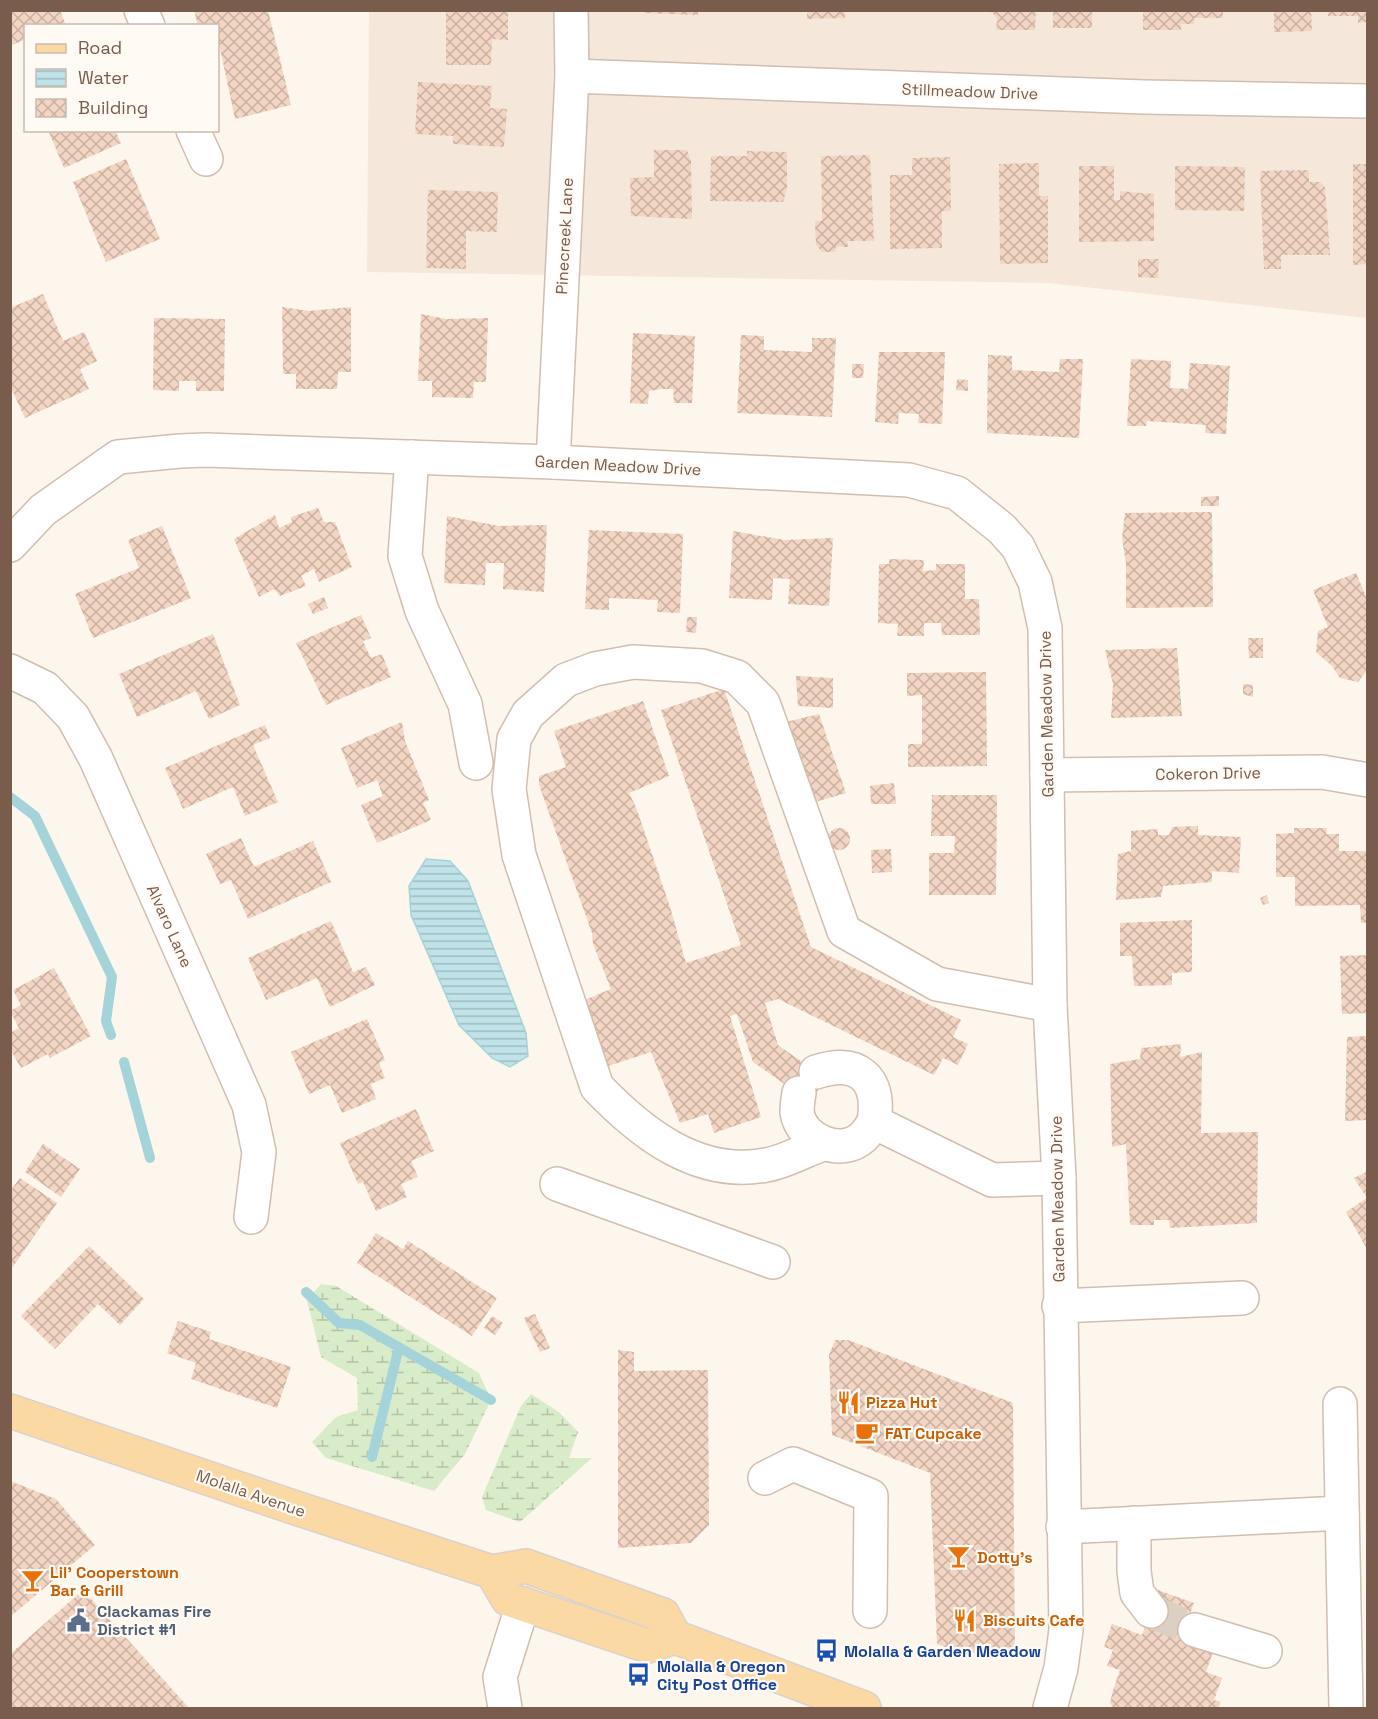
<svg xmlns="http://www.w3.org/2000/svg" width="1378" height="1719" font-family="'Space Grotesk',sans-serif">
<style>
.residential{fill:#f5e8da}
.wetland{fill:url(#wetland-marsh)}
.water{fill:url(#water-rules);stroke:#a5d3da;stroke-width:1.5}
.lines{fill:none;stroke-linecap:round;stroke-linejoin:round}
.stream{stroke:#a5d3da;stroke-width:10}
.building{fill:url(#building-cross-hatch)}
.minor-tunnel{stroke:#dcd0c4;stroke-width:33;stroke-dasharray:33 16;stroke-linecap:butt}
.minor-casing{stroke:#d1beb0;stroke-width:36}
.major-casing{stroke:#dad1cd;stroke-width:36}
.minor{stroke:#fff;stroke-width:33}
.major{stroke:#fbd9a5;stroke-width:33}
.labels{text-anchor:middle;stroke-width:4.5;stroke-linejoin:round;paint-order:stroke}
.street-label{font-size:16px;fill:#7a5c4d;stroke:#fffaf3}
.food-label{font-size:16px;font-weight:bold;fill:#c56008;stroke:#fffaf3;text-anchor:start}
.service-label{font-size:16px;font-weight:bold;fill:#4e5e75;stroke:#fffaf3;text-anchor:start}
.transit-label{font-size:16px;font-weight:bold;fill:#164399;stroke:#fffaf3;text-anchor:start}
</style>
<defs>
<pattern id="wetland-marsh" width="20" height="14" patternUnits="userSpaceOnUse" patternTransform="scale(1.5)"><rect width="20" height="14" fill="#d8ecc9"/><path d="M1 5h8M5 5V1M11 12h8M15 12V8" fill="none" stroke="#b4c2a5"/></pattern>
<pattern id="water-rules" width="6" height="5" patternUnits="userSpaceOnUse" patternTransform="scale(1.5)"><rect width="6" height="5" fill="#bfe3e8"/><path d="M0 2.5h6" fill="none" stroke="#a0bbbe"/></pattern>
<pattern id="building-cross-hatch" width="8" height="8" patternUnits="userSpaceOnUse" patternTransform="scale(1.5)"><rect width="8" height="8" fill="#f3d5c3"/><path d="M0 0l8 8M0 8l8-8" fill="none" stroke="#cab0a1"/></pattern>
</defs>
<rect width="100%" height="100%" fill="#fdf6ec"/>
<polygon class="residential" points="369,11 1367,11 1367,318 1048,283 367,272"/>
<g class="wetland">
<polygon points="321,1284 336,1286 479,1373 491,1400 465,1454 434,1491 326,1458 312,1442 336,1417 358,1410 357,1378 321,1357 307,1300"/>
<polygon points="531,1394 560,1413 578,1432 569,1458 592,1458 520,1522 486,1510 482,1497 521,1406"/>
</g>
<polygon class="water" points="426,859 450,861 468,881 526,1033 528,1056 510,1067 492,1058 459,1025 411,915 409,886"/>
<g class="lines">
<g class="stream">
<polyline points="10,797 35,816 112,977 106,1021 111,1035"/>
<polyline points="124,1062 150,1158"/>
<polyline points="306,1292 339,1323 360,1325 491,1400"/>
<polyline points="372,1457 399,1347"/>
</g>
</g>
<g class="building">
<polygon points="10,10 60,10 65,23 59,26 26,26 26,39 10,46"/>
<polygon points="194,10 268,10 291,105 235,119 218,39 218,26 198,26"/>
<polygon points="446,10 508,10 508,40 492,39 491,65 446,65"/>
<polygon points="644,10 698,10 698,15 644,13"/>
<polygon points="807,10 845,10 845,18 807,19"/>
<polygon points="979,10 1036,10 1035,30 996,30 997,19 993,13"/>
<rect x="1053" y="10" width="39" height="18"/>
<polygon points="1143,10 1223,10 1223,18 1194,18 1194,24 1181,24 1181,30 1143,30"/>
<polygon points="1274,10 1311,10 1312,31 1274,32"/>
<polygon points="1328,10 1368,10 1368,22 1358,23 1358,16 1328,16"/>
<polygon points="418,82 492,86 490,108 507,109 504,147 453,144 453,136 415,134"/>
<polygon points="48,130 115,130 121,143 64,168"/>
<polygon points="654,150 687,150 691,161 692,219 631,216 630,178 654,177"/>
<polygon points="747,151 787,152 787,188 783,202 710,201 711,156 747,156"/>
<polygon points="870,155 874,241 847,241 848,247 836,247 835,252 822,252 816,245 815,221 822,221 821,156"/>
<polygon points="950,157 951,211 942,211 942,248 890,249 890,175 912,175 912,158"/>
<polygon points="126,159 160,239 106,262 73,182"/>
<polygon points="1039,163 1039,196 1048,196 1048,263 1000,264 999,164"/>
<polygon points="1353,164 1368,164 1368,264 1353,265"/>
<polygon points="1079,166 1114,166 1114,200 1120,200 1120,191 1154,194 1154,241 1079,242"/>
<polygon points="1175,166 1245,167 1244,211 1175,210"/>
<polygon points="1309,170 1309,182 1320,182 1325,187 1330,255 1281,255 1281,269 1264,269 1260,171"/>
<polygon points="428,190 498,192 497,232 466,231 466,269 426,268"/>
<polygon points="1138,259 1159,259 1158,278 1138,277"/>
<polygon points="43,294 63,341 84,332 97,361 80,369 89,389 25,418 10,386 10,308"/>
<polygon points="282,307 309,311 351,307 351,372 338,372 337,389 296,389 296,374 283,374"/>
<polygon points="421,314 446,319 488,318 486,382 474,382 473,398 432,397 432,381 418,381"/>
<polygon points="154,318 225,319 224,391 196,391 196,381 179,381 179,391 153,390"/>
<polygon points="633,333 695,336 692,403 674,403 673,389 661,389 649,391 648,404 630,403"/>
<polygon points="741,335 764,336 764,350 812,352 812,338 836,338 832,417 737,413"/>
<polygon points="879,352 945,352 942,424 918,423 919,414 899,413 898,424 875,422"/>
<polygon points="988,355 1012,356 1012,370 1059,372 1060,359 1083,359 1079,438 987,433"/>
<polygon points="1131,359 1171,361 1170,388 1188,389 1190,363 1230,366 1226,434 1205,433 1206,425 1147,421 1146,426 1127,426"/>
<polygon points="852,364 864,364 863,378 852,378"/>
<polygon points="957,379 968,380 968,391 956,390"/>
<polygon points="1219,496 1219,506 1201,506 1201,497"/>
<polygon points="318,508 324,522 335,522 352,567 319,582 314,569 301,576 306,586 280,596 274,589 259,597 234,539 275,515 279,528 292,522 291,517"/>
<polygon points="1212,512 1213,607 1126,608 1126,563 1122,538 1125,513"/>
<polygon points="447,516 499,526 547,525 544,592 503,589 504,563 486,563 485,585 444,583"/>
<polygon points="162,526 191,598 93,638 75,594 139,568 128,540"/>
<polygon points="589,530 683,534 680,613 657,612 658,600 609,598 609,610 585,609"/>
<polygon points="733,531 784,540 833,538 829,606 788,604 790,579 773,578 772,600 729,598"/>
<polygon points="889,559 924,560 923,571 936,570 936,564 965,564 965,599 979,599 980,635 942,635 941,623 924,623 924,636 897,636 898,624 878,623 879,564 889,564"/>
<polygon points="1356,573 1368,601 1368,669 1358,682 1340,678 1332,666 1316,652 1318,631 1328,627 1313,590"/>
<polygon points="324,597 328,608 313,614 308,604"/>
<polygon points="361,615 371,638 363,641 371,658 382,654 391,677 326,705 296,643"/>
<polygon points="687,617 697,617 696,633 686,632"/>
<polygon points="213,634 240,705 209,719 196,691 137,717 119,674"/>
<polygon points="1248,638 1263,638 1263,658 1249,658"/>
<polygon points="1177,648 1182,716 1111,718 1113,684 1105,650"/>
<polygon points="986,672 987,766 908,767 908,744 922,744 922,695 907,696 907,673"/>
<polygon points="796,676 833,678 833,708 798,706"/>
<polygon points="1243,684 1253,685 1253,697 1243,694"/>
<polygon points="724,689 811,947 961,1020 953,1037 968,1044 958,1065 943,1058 934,1075 778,999 765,1003 778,1045 826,1079 810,1102 753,1062 737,1014 730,1016 761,1117 714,1133 708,1114 680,1123 651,1052 605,1067 582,1001 611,989 593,944 592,933 539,785 539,776 566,767 554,731 643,701 669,776 629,793 636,807 670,907 686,963 741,945 661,710"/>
<polygon points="819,714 846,793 812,803 786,722"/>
<polygon points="402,722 405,741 429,800 423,803 431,820 377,843 361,805 383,796 377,780 357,788 341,748"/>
<polygon points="265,725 270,738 253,745 278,802 245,816 233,787 183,809 165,768"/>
<polygon points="894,783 896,804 871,804 870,786"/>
<polygon points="932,795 997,795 996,895 929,895 929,853 954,853 955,836 931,836"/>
<polygon points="1198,826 1198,835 1241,837 1239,873 1212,871 1212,882 1163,886 1161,897 1116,900 1118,854 1131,851 1131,831 1158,829 1158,835 1169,835 1172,827"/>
<polygon points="1294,828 1327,828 1326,834 1339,834 1339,851 1368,851 1368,923 1361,923 1360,905 1295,906 1295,877 1276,877 1276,834 1294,833"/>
<circle cx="839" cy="839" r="11"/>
<polygon points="241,838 254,867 313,841 331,882 248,919 231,880 220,884 206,854"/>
<polygon points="891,849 892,872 872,873 871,850"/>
<polygon points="1267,895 1269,903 1263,905 1260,898"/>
<polygon points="1192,920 1192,972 1172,973 1172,985 1134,986 1132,956 1120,956 1120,923"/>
<polygon points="331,921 353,972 366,967 375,985 330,1007 317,978 266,1000 248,958"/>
<polygon points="1368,955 1368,1013 1342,1014 1340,956"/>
<polygon points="54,968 91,1036 50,1058 48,1054 21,1068 10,1049 10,1033 19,1028 10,1011 21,1005 13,990"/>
<polygon points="367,1019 385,1060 379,1063 385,1078 371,1084 376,1099 342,1113 330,1085 309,1094 291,1052"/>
<polygon points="1368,1036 1368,1120 1345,1121 1347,1037"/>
<polygon points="1181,1044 1180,1057 1202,1052 1201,1133 1258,1132 1257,1223 1170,1228 1169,1220 1154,1220 1154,1225 1130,1225 1126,1144 1112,1147 1110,1064 1140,1059 1141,1048"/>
<polygon points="416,1109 434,1151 411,1161 418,1177 401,1184 407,1197 376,1211 363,1182 358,1184 340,1143"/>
<polygon points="43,1144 80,1169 61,1197 25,1172"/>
<polygon points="1368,1171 1368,1251 1346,1212 1367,1198 1354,1178"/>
<polygon points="20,1178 57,1203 10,1271 10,1191"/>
<polygon points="376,1233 403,1249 408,1241 497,1298 472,1336 357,1263"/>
<polygon points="89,1246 144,1299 120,1325 98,1304 55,1349 21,1316"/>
<polygon points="535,1314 550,1348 540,1352 524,1318"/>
<polygon points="492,1316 503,1323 495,1335 484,1328"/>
<polygon points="178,1321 211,1332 209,1339 291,1367 277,1408 191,1379 196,1363 167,1353"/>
<polygon points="835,1340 848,1340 1013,1403 1015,1651 961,1653 937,1644 930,1473 832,1435 829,1355"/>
<polygon points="618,1350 634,1352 634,1371 708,1370 709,1525 691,1543 618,1548"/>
<polygon points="10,1481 56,1499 95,1545 10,1617"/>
<polygon points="83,1590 137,1650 189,1708 10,1708 10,1654"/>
<polygon points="1158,1590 1194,1603 1187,1622 1213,1652 1206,1672 1222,1678 1214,1700 1221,1702 1218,1708 1113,1708 1110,1703 1113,1690 1120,1670 1107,1666 1113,1650 1104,1647 1112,1624 1142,1635"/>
</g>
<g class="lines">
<polyline class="minor-tunnel" points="1151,1611 1195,1630"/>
<defs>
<g id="minor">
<polyline points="141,10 148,26"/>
<polyline points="572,76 1144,97 1368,101"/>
<polyline points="193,130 206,159"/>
<polyline points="412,457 405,556 422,611 465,704 476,763"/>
<polyline points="553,462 572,76 571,10"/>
<polyline points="10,545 43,510 118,457 180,451 206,450 553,462 909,480 957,493 1002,529 1018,547 1035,582 1045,628 1050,1005 1059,1178 1066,1630 1061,1668 1050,1708"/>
<polyline points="10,671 45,688 73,717 96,759 249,1105 259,1152 251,1217"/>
<polyline points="1047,775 1322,772 1368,780"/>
<path d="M816,1072C858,1058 881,1078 874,1122"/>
<path d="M799,1093C798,1099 797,1106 797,1112C801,1141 842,1157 863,1137C867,1133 871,1127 874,1122L992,1180L1059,1178"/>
<path d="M823,1144C805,1150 785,1162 766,1165C698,1178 641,1133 597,1087L519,855L509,789L514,739L528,714L566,680L595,669L633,662L702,666L737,677L763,703L844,931L937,984L1050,1005"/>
<polyline points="557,1184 773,1262"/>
<polyline points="1059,1306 1242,1298"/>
<polyline points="1340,1404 1346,1708"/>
<polyline points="765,1478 793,1464 871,1496 870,1611"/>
<polyline points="1134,1523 1134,1571 1137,1593 1151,1611"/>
<polyline points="1063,1527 1342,1513"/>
<polyline points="1195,1630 1265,1651"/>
<polyline points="505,1708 500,1677 523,1604"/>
</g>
<g id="major">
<polyline points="10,1411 290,1506 492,1572 526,1566 663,1615 675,1637"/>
<polyline points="492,1572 508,1599 648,1646 675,1637 864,1708"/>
</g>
</defs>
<use href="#minor" class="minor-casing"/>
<use href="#major" class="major-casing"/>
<use href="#minor" class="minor"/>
<use href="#major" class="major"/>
</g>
<defs>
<symbol id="restaurant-bare" viewBox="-9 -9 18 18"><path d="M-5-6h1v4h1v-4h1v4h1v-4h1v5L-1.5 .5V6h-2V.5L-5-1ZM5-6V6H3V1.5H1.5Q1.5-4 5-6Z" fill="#e8710a" stroke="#fffaf3" stroke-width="2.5" paint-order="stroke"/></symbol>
<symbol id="cafe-bare" viewBox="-9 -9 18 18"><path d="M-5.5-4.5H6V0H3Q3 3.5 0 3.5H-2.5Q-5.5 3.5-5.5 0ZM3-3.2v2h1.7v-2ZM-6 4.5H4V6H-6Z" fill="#e8710a" stroke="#fffaf3" stroke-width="2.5" paint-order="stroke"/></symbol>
<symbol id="bar-bare" viewBox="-9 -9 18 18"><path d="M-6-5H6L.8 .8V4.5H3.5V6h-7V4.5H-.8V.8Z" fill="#e8710a" stroke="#fffaf3" stroke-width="2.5" paint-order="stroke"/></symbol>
<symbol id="civic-bare" viewBox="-9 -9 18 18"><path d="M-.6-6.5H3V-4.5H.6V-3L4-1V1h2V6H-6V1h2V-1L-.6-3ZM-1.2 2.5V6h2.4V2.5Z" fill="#5c6f8a" stroke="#fffaf3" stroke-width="2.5" paint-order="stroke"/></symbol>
<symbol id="bus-bare" viewBox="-9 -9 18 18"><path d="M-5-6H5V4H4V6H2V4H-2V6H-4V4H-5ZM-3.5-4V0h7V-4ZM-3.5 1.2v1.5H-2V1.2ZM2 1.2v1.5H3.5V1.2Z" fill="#1a4fb4" stroke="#fffaf3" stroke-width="2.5" paint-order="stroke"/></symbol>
</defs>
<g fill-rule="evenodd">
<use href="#restaurant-bare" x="832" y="1386" width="33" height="33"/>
<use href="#cafe-bare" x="850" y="1416" width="33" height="33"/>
<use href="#bar-bare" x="942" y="1540" width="33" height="33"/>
<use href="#bar-bare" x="16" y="1564" width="33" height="33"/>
<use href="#civic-bare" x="62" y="1604" width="33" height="33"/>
<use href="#restaurant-bare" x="948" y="1604" width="33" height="33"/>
<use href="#bus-bare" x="810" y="1634" width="33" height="33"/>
<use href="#bus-bare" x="622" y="1658" width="33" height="33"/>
</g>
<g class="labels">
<g class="street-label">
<text transform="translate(970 91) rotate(2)" y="6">Stillmeadow Drive</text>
<text transform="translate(564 236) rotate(-87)" y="6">Pinecreek Lane</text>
<text transform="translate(618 465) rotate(3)" y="6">Garden Meadow Drive</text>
<text transform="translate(1046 714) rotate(-91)" y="6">Garden Meadow Drive</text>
<text transform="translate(1208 773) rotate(-1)" y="6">Cokeron Drive</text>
<text transform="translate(170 926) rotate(66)" y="6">Alvaro Lane</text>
<text transform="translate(1057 1199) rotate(-91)" y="6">Garden Meadow Drive</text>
<text transform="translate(251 1493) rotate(19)" y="6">Molalla Avenue</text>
</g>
<g class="food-label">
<text x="866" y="1408">Pizza Hut</text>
<text x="885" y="1439">FAT Cupcake</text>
<text x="977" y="1563">Dotty's</text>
<text x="50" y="1578">Lil' Cooperstown<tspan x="50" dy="18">Bar &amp; Grill</tspan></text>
<text x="983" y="1626">Biscuits Cafe</text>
</g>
<g class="service-label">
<text x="97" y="1617">Clackamas Fire<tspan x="97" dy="18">District #1</tspan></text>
</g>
<g class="transit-label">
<text x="844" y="1657">Molalla &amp; Garden Meadow</text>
<text x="657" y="1672">Molalla &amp; Oregon<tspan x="657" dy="18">City Post Office</tspan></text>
</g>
</g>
<rect width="1378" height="1719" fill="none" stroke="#7a5c4d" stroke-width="24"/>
<rect x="24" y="24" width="195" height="108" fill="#fffaf3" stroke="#cabbb1" stroke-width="1.5"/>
<rect x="36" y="44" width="30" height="9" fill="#fbd9a5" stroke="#cabbb1" stroke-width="1.5"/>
<text x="78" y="54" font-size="18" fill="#7a5c4d">Road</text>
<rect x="36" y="69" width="30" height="18" fill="url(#water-rules)" stroke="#cabbb1" stroke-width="1.5"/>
<text x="78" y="84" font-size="18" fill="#7a5c4d">Water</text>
<rect x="36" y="99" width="30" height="18" fill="url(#building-cross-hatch)" stroke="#cabbb1" stroke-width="1.5"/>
<text x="78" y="114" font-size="18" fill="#7a5c4d">Building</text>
</svg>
